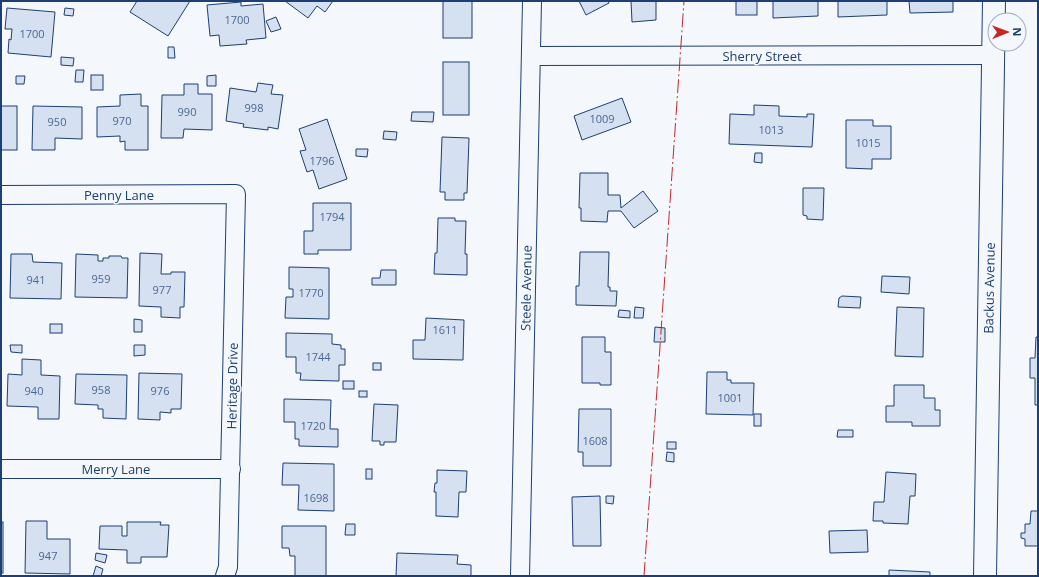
<svg xmlns="http://www.w3.org/2000/svg" width="1039" height="577" font-family="'Open Sans',sans-serif">
<style>
.building{fill:#d5e0f0;stroke:#1d3f73}
.lines{fill:none;stroke-linecap:round;stroke-linejoin:round}
.street-casing{stroke:#1d3f73;stroke-width:20}
.secondary-casing{stroke:#1d3f73;stroke-width:24}
.street{stroke:#f4f7fb;stroke-width:18}
.secondary{stroke:#f4f7fb;stroke-width:22}
.power{stroke:#c62828;stroke-width:1;stroke-dasharray:14 3 2 3;stroke-linecap:butt}
.labels{text-anchor:middle;stroke-width:3;stroke-linejoin:round;paint-order:stroke}
.number-label{font-size:11px;fill:#4b6792}
.street-label{font-size:13px;fill:#1d3f73;stroke:#f4f7fb}
</style>
<rect width="100%" height="100%" fill="#f4f7fb"/>
<g class="building">
<polygon points="137,1 190,1 168,36 130,12"/>
<polygon points="285,1 333,1 325,12 317,6 308,18"/>
<rect x="443" y="1" width="29" height="37"/>
<polygon points="579,1 608,1 609,3 586,15"/>
<polygon points="631,1 656,1 656,20 632,22"/>
<rect x="736" y="1" width="21" height="14"/>
<polygon points="773,1 818,1 818,16 773,18"/>
<polygon points="838,1 887,1 887,15 838,17"/>
<polygon points="909,1 953,1 953,12 910,13"/>
<polygon points="241,2 241,6 263,4 266,38 246,40 247,44 220,46 219,35 210,36 207,5"/>
<polygon points="7,8 55,12 51,57 8,53 9,39 11,40 12,29 5,29"/>
<polygon points="65,8 74,9 73,16 64,15"/>
<polygon points="276,17 281,29 271,32 266,21"/>
<polygon points="168,47 174,47 175,58 168,58"/>
<polygon points="61,57 74,58 73,66 61,65"/>
<rect x="443" y="62" width="26" height="53"/>
<polygon points="76,70 84,70 83,82 75,82"/>
<rect x="91" y="75" width="12" height="15"/>
<polygon points="216,75 216,86 207,86 207,76"/>
<polygon points="16,76 25,76 24,84 16,84"/>
<polygon points="258,83 273,85 271,94 283,95 278,129 268,127 268,130 243,127 244,124 226,121 230,88 256,92"/>
<polygon points="184,84 198,84 198,94 212,94 212,130 184,129 183,138 161,138 162,95 184,95"/>
<polygon points="141,94 141,106 148,106 148,150 125,150 125,141 120,142 120,136 97,137 97,107 120,106 120,95"/>
<polygon points="622,98 631,122 582,140 574,116"/>
<polygon points="754,105 779,106 779,116 807,117 807,114 814,114 812,147 729,144 730,114 754,115"/>
<rect x="1" y="106" width="16" height="44"/>
<polygon points="33,106 82,107 82,139 55,138 55,150 32,150"/>
<polygon points="412,112 434,112 433,122 411,121"/>
<polygon points="327,119 347,179 319,189 313,170 307,172 300,151 306,150 299,129"/>
<polygon points="846,120 873,120 873,126 891,126 891,159 872,159 872,169 846,168"/>
<polygon points="384,131 397,132 396,140 383,139"/>
<polygon points="442,137 469,138 467,193 464,193 464,200 445,200 445,192 440,192"/>
<polygon points="356,149 368,149 367,157 356,156"/>
<polygon points="755,153 762,153 762,163 754,162"/>
<polygon points="580,173 608,173 608,195 620,195 621,208 643,191 658,211 634,228 621,211 608,211 607,222 581,221 581,208 579,208"/>
<polygon points="803,188 824,188 823,220 807,219 807,216 803,215"/>
<polygon points="313,203 351,203 351,250 318,250 318,254 304,254 304,231 313,231"/>
<polygon points="438,218 455,218 455,221 466,221 465,254 467,254 467,275 434,274 435,253 437,253"/>
<polygon points="580,252 609,252 608,287 610,287 610,291 617,291 616,306 576,305 576,286 579,286"/>
<polygon points="140,253 162,254 161,274 171,274 171,272 185,272 184,307 180,307 180,318 161,317 161,307 139,306"/>
<polygon points="11,254 32,254 33,262 62,263 61,299 10,298"/>
<polygon points="76,254 98,255 98,261 103,261 103,258 109,258 109,256 121,256 122,258 128,258 127,298 75,297"/>
<polygon points="289,267 329,268 329,319 285,318 286,297 293,297 293,289 289,289"/>
<polygon points="381,270 396,270 396,285 372,285 372,278 380,278"/>
<polygon points="882,276 910,277 909,294 881,292"/>
<polygon points="842,296 861,297 860,308 838,307 839,298"/>
<polygon points="635,307 644,308 643,318 634,318"/>
<polygon points="897,307 924,308 923,357 895,356"/>
<polygon points="619,310 630,311 630,318 618,317"/>
<polygon points="426,318 464,320 463,360 413,359 413,340 425,340"/>
<polygon points="134,319 142,320 142,332 134,332"/>
<rect x="50" y="324" width="12" height="9"/>
<polygon points="655,327 665,328 665,342 654,342"/>
<polygon points="286,333 332,334 332,344 341,345 341,349 345,349 345,365 339,365 339,381 300,380 301,373 296,373 296,357 286,357"/>
<polygon points="582,337 605,337 605,352 611,352 611,385 600,385 600,383 582,383"/>
<polygon points="1036,337 1038,337 1038,405 1035,405 1035,378 1030,378 1030,358 1035,358"/>
<polygon points="10,345 22,345 22,353 11,352"/>
<polygon points="134,345 145,345 145,355 134,356"/>
<polygon points="22,359 41,360 41,375 60,376 59,419 38,419 38,407 7,406 8,374 22,375"/>
<rect x="373" y="363" width="8" height="7"/>
<polygon points="707,372 727,372 727,380 731,380 731,383 754,383 753,415 706,414"/>
<polygon points="139,373 182,374 181,409 171,409 171,413 160,412 160,420 138,419"/>
<polygon points="76,374 127,375 126,419 103,418 103,409 98,409 98,405 75,404"/>
<rect x="343" y="381" width="11" height="8"/>
<polygon points="894,385 924,385 924,398 935,398 935,410 940,410 940,426 912,426 912,422 886,422 886,406 894,406"/>
<rect x="359" y="391" width="8" height="6"/>
<polygon points="284,399 331,400 330,429 338,429 338,447 299,446 299,439 295,439 295,422 284,422"/>
<polygon points="374,404 398,405 396,442 384,442 384,445 380,445 380,441 372,441"/>
<polygon points="579,409 611,409 611,466 583,466 583,452 578,452"/>
<rect x="754" y="414" width="7" height="12"/>
<polygon points="838,430 853,430 853,437 837,437"/>
<rect x="667" y="442" width="9" height="7"/>
<polygon points="667,452 674,453 674,462 666,461"/>
<polygon points="283,463 334,464 334,511 298,510 299,485 282,485"/>
<rect x="366" y="469" width="6" height="10"/>
<polygon points="437,470 467,471 466,492 459,492 458,517 436,516 436,492 434,492 435,483 437,483"/>
<polygon points="886,472 916,474 915,496 910,496 908,524 883,523 883,521 873,521 874,502 884,502"/>
<polygon points="600,496 601,546 573,546 572,497"/>
<polygon points="606,496 614,496 613,504 606,503"/>
<polygon points="1031,511 1038,511 1038,546 1025,546 1025,539 1021,538 1021,533 1025,533 1025,524 1030,524"/>
<polygon points="26,521 47,521 47,539 70,539 70,574 25,573"/>
<rect x="1" y="522" width="2" height="51"/>
<polygon points="127,522 161,522 160,525 169,525 167,557 141,557 141,563 127,563 127,550 99,549 100,526 122,526 122,536 127,536"/>
<polygon points="346,524 355,524 355,535 345,535"/>
<polygon points="282,526 326,526 326,576 295,576 295,556 290,556 289,548 282,548"/>
<polygon points="867,530 868,552 830,553 829,531"/>
<polygon points="96,553 107,555 105,563 95,560"/>
<polygon points="397,553 458,555 457,564 471,565 471,576 396,576"/>
<polygon points="96,566 103,569 101,576 93,576"/>
<polygon points="889,570 930,572 930,576 889,576"/>
</g>
<g class="lines">
<defs>
<g id="street">
<polyline points="531,56 993,55"/>
<polyline points="1,195 236,194 228,567 225,576"/>
<polyline points="1,469 231,469"/>
<polyline points="520,576 532,1"/>
</g>
<polyline id="secondary" points="985,576 994,1"/>
</defs>
<use href="#street" class="street-casing"/>
<use href="#secondary" class="secondary-casing"/>
<use href="#street" class="street"/>
<use href="#secondary" class="secondary"/>
<polyline class="power" points="644,576 684,1"/>
</g>
<g class="labels">
<g class="number-label">
<text x="237" y="24">1700</text>
<text x="32" y="38">1700</text>
<text x="254" y="112">998</text>
<text x="187" y="116">990</text>
<text x="602" y="123">1009</text>
<text x="122" y="125">970</text>
<text x="57" y="126">950</text>
<text x="771" y="134">1013</text>
<text x="868" y="147">1015</text>
<text x="322" y="165">1796</text>
<text x="332" y="221">1794</text>
<text x="101" y="283">959</text>
<text x="36" y="284">941</text>
<text x="162" y="294">977</text>
<text x="311" y="297">1770</text>
<text x="445" y="334">1611</text>
<text x="318" y="361">1744</text>
<text x="101" y="394">958</text>
<text x="34" y="395">940</text>
<text x="160" y="395">976</text>
<text x="730" y="402">1001</text>
<text x="313" y="430">1720</text>
<text x="595" y="445">1608</text>
<text x="316" y="502">1698</text>
<text x="48" y="560">947</text>
</g>
<g class="street-label">
<text x="762" y="61">Sherry Street</text>
<text x="119" y="200">Penny Lane</text>
<text transform="translate(526 288) rotate(-89)" y="5">Steele Avenue</text>
<text transform="translate(989 288) rotate(-89)" y="5">Backus Avenue</text>
<text transform="translate(232 386) rotate(-89)" y="5">Heritage Drive</text>
<text x="116" y="474">Merry Lane</text>
</g>
</g>
<rect width="1039" height="577" fill="none" stroke="#1d3f73" stroke-width="4"/>
<g transform="translate(1007 32) rotate(89)"><circle r="19" fill="#f4f7fb" stroke="#9eadc5"/>
<path d="M0-3L7 15L0 10L-7 15Z" fill="#c62828"/>
<text y="-6" font-size="11" font-weight="bold" text-anchor="middle" fill="#1d3f73">N</text>
</g>
</svg>
